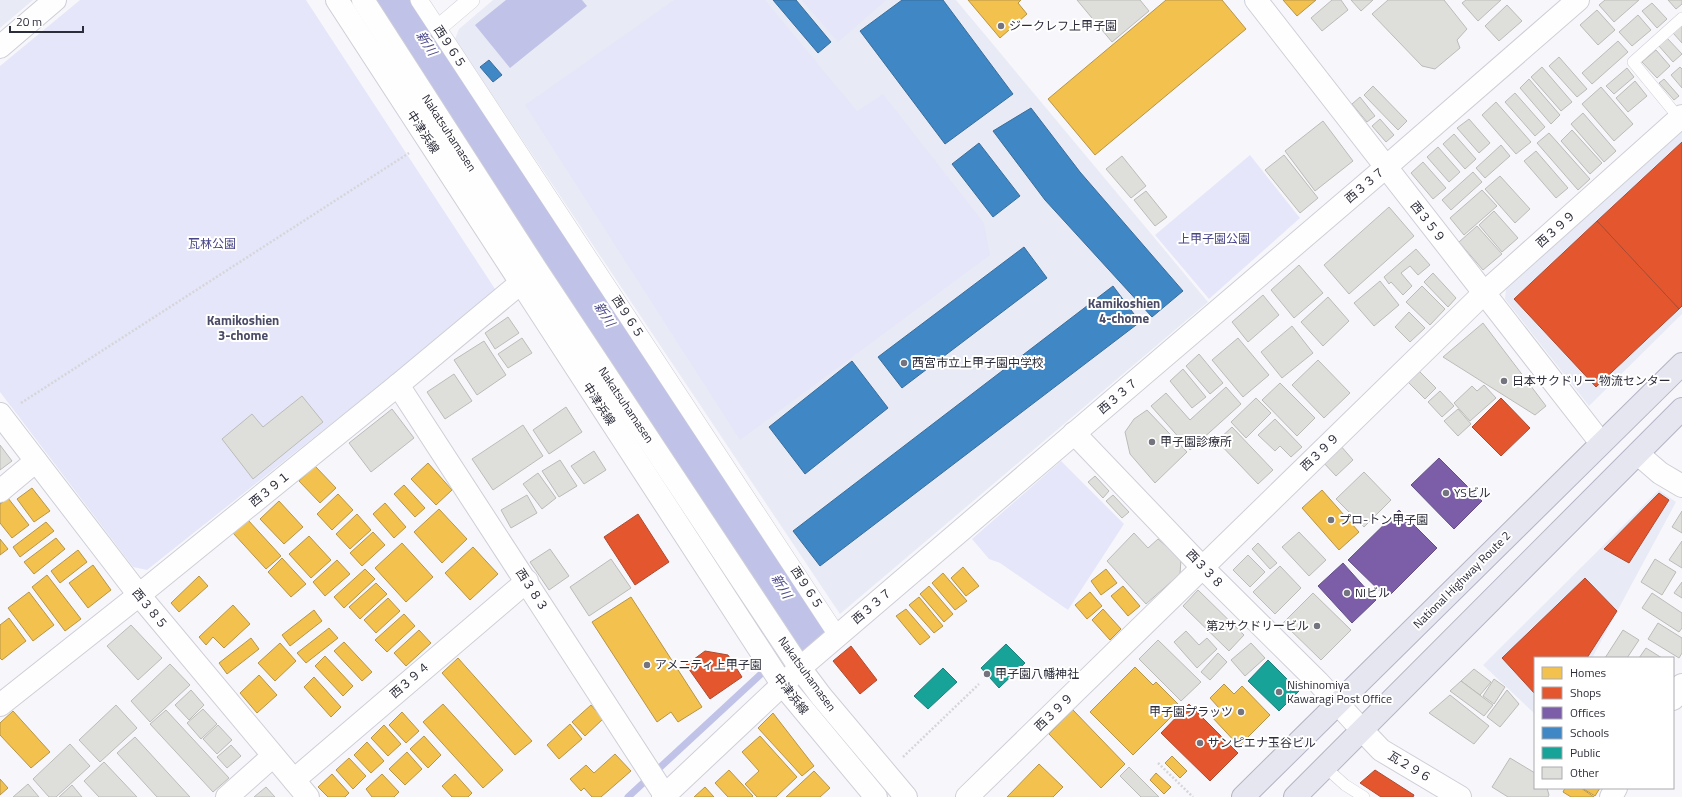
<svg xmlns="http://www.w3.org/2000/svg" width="1682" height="797" font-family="'Titillium Web','Noto Sans JP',sans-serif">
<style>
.built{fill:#e8eaf5}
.green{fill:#e5e6f9}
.water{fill:#c0c2e7}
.homes{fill:#f2c14e;stroke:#b79548}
.shops{fill:#e4572e;stroke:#ad4a32}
.offices{fill:#7b5ea7;stroke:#634f86}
.schools{fill:#3f88c5;stroke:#396d9b}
.public{fill:#17a398;stroke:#1d807c}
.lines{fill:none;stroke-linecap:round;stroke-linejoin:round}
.stream{stroke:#c0c2e7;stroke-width:7}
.river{stroke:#c0c2e7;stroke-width:44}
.building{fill:#dedfda;stroke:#bbbcb8}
.service-casing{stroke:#cecfd7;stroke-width:12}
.pedestrian-casing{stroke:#cecfd7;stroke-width:18}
.minor-casing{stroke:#cecfd7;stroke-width:24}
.tertiary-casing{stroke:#cecfd7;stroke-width:24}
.trunk-casing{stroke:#b4b4c5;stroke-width:24}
.path{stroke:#d6d6da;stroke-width:2.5;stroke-dasharray:2 2;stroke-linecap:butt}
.service{stroke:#fefefe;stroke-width:11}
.pedestrian{stroke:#fefefe;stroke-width:17}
.minor{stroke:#fefefe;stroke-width:22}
.tertiary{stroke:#fefefe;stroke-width:22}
.trunk{stroke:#e6e6f0;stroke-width:22}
.poi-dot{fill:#73747e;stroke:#fff;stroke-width:1.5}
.labels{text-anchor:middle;stroke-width:4;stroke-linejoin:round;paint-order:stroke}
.poi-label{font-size:12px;fill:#2c2d3a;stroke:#fff;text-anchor:start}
.street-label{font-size:12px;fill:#2c2d3a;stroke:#fff}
.park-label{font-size:12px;fill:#474585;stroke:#fff}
.water-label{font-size:13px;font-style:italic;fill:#494788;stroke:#fff}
.neighbourhood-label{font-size:13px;font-weight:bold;fill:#494a66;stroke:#fff}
</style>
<rect width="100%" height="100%" fill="#f7f7fb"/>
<g class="built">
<polygon points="0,0 33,0 0,28"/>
<polygon points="493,0 956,0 1208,302 840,614 455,39 459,29"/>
<polygon points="1682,129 1682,314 1589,406 1505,299 1506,289"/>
<polygon points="1659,490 1676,502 1592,658 1535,658 1535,714 1483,665"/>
</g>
<g class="green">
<polygon points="80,0 306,0 497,292 147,570 133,567 0,392 0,66"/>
<polygon points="674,0 765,0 857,111 883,94 984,223 990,255 740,440 525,105"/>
<polygon points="802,0 886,0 838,42"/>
<polygon points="1250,155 1300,218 1209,299 1155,235"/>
<polygon points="1061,461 1124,524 1068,610 1000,563 989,559 972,539"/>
</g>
<polygon class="water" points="506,0 582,0 587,6 510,68 475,25"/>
<g class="homes">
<polygon points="968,0 1021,0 1018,3 1027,14 1000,38"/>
<polygon points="1166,0 1222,0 1246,29 1095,155 1048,99"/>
<polygon points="1283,0 1316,0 1297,16"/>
<polygon points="428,463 452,490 436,505 411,479"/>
<polygon points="315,466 336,488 320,503 299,481"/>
<polygon points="404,485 425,508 415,517 394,494"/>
<polygon points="32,488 50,511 34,522 17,499"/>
<polygon points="1322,490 1359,532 1339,550 1302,508"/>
<polygon points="338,494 353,510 332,530 317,514"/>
<polygon points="8,498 29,525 12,538 0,523 0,504"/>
<polygon points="279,501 303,527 284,544 260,519"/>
<polygon points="385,503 406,527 394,538 373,514"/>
<polygon points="439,509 467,539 442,563 414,532"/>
<polygon points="357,514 371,530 350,549 336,534"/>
<polygon points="248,520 281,556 266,569 233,533"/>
<polygon points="46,522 54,531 20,557 13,547"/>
<polygon points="373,532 385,545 362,566 350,553"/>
<polygon points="309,536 331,560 311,578 289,554"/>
<polygon points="56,538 65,549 34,574 24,562"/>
<polygon points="0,539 8,549 0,555"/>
<polygon points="402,543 433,577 406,602 375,568"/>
<polygon points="473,547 498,574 470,600 445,573"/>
<polygon points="78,550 87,562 60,583 51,571"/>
<polygon points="282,558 306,584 291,597 268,572"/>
<polygon points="337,560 350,574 325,596 313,582"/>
<polygon points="93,565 111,590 88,608 69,583"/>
<polygon points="963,567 979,586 966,596 951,578"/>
<polygon points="365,569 375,579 344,608 334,597"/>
<polygon points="1106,569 1117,583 1101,595 1091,581"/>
<polygon points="943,573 967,601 955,610 932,583"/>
<polygon points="47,575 81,619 65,631 32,587"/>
<polygon points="199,576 208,586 179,612 171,603"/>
<polygon points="376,583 387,594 360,619 349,607"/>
<polygon points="929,586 953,614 944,622 920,594"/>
<polygon points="1123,586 1140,606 1128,616 1111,596"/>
<polygon points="29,592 54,625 33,641 8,608"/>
<polygon points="1090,592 1102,606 1087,619 1075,605"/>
<polygon points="631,597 702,707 678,722 671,712 657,722 592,622"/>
<polygon points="919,597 943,626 934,633 909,605"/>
<polygon points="388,598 400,611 376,633 364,620"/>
<polygon points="233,605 250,624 224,648 213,637 206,645 199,637"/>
<polygon points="906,609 930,637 920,645 896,616"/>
<polygon points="1103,609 1121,629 1110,640 1092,620"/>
<polygon points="314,610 322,621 290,646 282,635"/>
<polygon points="404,614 415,626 387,652 375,640"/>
<polygon points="9,618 26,641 2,660 0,658 0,625"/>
<polygon points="329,628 338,638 306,663 297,653"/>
<polygon points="419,630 431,643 406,666 394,653"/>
<polygon points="251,638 259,649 227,674 219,663"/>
<polygon points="344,642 372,672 362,681 334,651"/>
<polygon points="280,643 296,661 275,681 258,663"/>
<polygon points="325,656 353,686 343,696 315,666"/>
<polygon points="458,658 532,741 515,755 442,673"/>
<polygon points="1135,667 1153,685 1156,682 1181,707 1133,755 1090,712"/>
<polygon points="259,675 277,695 257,713 240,693"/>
<polygon points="314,677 341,707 331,717 304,687"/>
<polygon points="1224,684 1234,694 1242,686 1270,715 1239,746 1211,716 1219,708 1210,698"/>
<polygon points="443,704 503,770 483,788 423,722"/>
<polygon points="591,705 603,719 585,736 572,722"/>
<polygon points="1073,710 1125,764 1101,788 1049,734"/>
<polygon points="13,711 50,752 31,768 0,735 0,723"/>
<polygon points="402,712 419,731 406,743 389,725"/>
<polygon points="773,713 814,766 802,776 758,728"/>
<polygon points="570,724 582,739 559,759 547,745"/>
<polygon points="384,725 401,744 388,756 371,738"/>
<polygon points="424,736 441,755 428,768 410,749"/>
<polygon points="760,736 797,777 776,797 757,797 745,784 759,771 742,752"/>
<polygon points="367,742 384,761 371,773 354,755"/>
<polygon points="407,752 422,769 405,785 389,769"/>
<polygon points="615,754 631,771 601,797 592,797 584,788 581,791 570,779 586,765 594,773"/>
<polygon points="1172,756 1187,771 1180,778 1165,763"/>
<polygon points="349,758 366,776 353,789 336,770"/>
<polygon points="1039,764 1063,787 1053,797 1007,797"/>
<polygon points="729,770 753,796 752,797 728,797 715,783"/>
<polygon points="814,771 830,788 820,797 786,797"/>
<polygon points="1156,773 1171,787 1164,794 1150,780"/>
<polygon points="332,774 349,793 345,797 328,797 318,787"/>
<polygon points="382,774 399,792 394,797 372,797 366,789"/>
<polygon points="455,774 472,793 468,797 452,797 442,786"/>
<polygon points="0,779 8,788 0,795"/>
<polygon points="705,787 714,797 694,797"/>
<polygon points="1565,788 1581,788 1594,797 1571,797 1563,792"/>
<polygon points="1582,788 1600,788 1595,796"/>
</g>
<g class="shops">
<polygon points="1682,142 1682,306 1679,309 1597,221"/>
<polygon points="1597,221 1679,309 1596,387 1514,299"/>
<polygon points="1501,398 1530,428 1501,456 1472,427"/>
<polygon points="1659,493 1669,500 1629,563 1604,549"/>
<polygon points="638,514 669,562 635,585 604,537"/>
<polygon points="1585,578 1617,611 1587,658 1535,658 1535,694 1502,658"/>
<polygon points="851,646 877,680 860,694 833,661"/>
<polygon points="705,651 728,655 742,677 710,699 686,665"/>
<polygon points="1189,704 1238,753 1210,781 1161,733"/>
<polygon points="1375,770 1414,795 1413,797 1381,797 1360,783"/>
</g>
<g class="offices">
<polygon points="1439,458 1482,501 1454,529 1411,485"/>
<polygon points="1399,510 1437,548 1387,598 1348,560"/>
<polygon points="1343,563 1376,600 1352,623 1318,586"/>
</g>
<g class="schools">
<polygon points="773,0 796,0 831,42 818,53"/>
<polygon points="902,0 943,0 1013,94 945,144 860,31"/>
<polygon points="489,60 502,75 493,82 480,67"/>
<polygon points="1031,108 1080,172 1183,291 1152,317 1045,200 993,131"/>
<polygon points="979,143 1020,196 993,217 952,164"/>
<polygon points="1024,247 1047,278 902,388 878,357"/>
<polygon points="1113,286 1140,322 820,566 793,531"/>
<polygon points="852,361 888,408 805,474 769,427"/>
</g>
<g class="public">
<polygon points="1006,644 1025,663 999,688 981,668"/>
<polygon points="1268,660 1299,691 1279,711 1248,681"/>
<polygon points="943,668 957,682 928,709 914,696"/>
</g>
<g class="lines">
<polyline class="stream" points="628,797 762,673"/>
<polyline class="river" points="399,0 781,583 808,631"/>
</g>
<g class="building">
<polygon points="1077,0 1140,0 1149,11 1112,42"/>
<polygon points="1332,0 1341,0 1348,10 1322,31 1311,18"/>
<polygon points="1351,0 1373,0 1361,11"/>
<polygon points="1388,0 1444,0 1467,29 1457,40 1460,48 1435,69 1422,66 1372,14"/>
<polygon points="1466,0 1501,0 1478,21 1462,3"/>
<polygon points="1605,0 1639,0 1614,22 1599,5"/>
<polygon points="1668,0 1682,0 1682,4 1676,9"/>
<polygon points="1652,3 1667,19 1657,28 1642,11"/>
<polygon points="1507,5 1522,21 1499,41 1485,26"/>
<polygon points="1597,10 1615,30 1598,45 1580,25"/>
<polygon points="1638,15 1651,30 1632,46 1619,32"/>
<polygon points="1682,25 1682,43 1673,33"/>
<polygon points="1667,38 1682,54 1673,62 1658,45"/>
<polygon points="1618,41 1628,52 1592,84 1582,73"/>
<polygon points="1656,50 1670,66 1657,78 1642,62"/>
<polygon points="1559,57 1587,89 1577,97 1549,66"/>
<polygon points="1542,67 1572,102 1561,111 1531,77"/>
<polygon points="1680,67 1682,69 1682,88 1671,75"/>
<polygon points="1627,68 1634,77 1614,94 1606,86"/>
<polygon points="1529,79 1560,115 1551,124 1520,88"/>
<polygon points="1664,79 1679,96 1674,100 1659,83"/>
<polygon points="1635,81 1647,96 1628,112 1616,98"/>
<polygon points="1373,86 1407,121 1398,130 1364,95"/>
<polygon points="1601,87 1633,124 1614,141 1582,104"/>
<polygon points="1515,93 1545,127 1535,136 1505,102"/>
<polygon points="1360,97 1375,116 1367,122 1352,104"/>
<polygon points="1496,102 1531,142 1516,154 1482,115"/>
<polygon points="1583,113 1616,151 1604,162 1571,124"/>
<polygon points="1380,119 1394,135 1386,142 1372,126"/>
<polygon points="1469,119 1490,143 1479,153 1457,128"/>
<polygon points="1323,121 1353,161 1315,191 1285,151"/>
<polygon points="1572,130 1602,163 1590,174 1561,141"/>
<polygon points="1549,133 1590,179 1578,190 1537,143"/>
<polygon points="1454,134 1476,159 1465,169 1443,144"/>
<polygon points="1501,145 1510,156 1485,178 1476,168"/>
<polygon points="1438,147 1460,172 1449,182 1427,157"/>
<polygon points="1536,151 1568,188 1556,198 1524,161"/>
<polygon points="1284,155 1318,198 1300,213 1265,170"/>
<polygon points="1122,156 1146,186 1131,198 1106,169"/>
<polygon points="1423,162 1446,188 1433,199 1411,173"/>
<polygon points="1473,172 1482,182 1451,210 1442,200"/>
<polygon points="1500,176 1530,209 1515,223 1485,189"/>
<polygon points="1482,190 1497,206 1464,235 1450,218"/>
<polygon points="1146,191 1167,217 1155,226 1134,200"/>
<polygon points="1389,207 1414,236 1349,294 1324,265"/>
<polygon points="1494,211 1518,238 1502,252 1479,225"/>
<polygon points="1477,226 1502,254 1483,270 1459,242"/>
<polygon points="1416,249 1430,265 1418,275 1410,266 1401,273 1412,286 1403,295 1391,282 1389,284 1384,277"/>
<polygon points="1299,265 1323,293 1294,318 1271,290"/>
<polygon points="1433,273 1456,298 1448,307 1424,282"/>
<polygon points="1380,281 1399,305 1374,326 1354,303"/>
<polygon points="1422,286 1445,309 1430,325 1406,302"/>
<polygon points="1263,295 1279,315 1248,342 1232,322"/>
<polygon points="1328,297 1349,321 1323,346 1301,322"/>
<polygon points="1409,312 1425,328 1410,342 1395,327"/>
<polygon points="508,317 519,333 495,349 485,333"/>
<polygon points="1483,323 1546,406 1535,415 1443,357"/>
<polygon points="1292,326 1313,353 1282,378 1261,352"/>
<polygon points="522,338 532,353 508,368 498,354"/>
<polygon points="1238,338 1269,375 1243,397 1212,360"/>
<polygon points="484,341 506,375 477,395 454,360"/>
<polygon points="1199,354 1223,383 1210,394 1186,366"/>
<polygon points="1318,360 1350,393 1324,418 1292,385"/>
<polygon points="1183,369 1206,397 1192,408 1170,381"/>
<polygon points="1419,371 1436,388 1425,399 1408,382"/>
<polygon points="454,374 472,401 445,419 427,392"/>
<polygon points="1280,383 1315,418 1297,436 1262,400"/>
<polygon points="1484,385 1496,398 1470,421 1454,403 1472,386 1477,391"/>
<polygon points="1226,387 1241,404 1190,450 1151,406 1166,393 1190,420"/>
<polygon points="1440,391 1454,406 1442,417 1428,402"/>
<polygon points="302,396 323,422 253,479 222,439 252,414 263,427"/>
<polygon points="1256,398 1271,413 1246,438 1231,422"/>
<polygon points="566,407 582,432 549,454 533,430"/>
<polygon points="392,409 414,438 371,472 349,443"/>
<polygon points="1458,409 1471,424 1458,436 1444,421"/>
<polygon points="1147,410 1187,452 1155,483 1130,454 1125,432 1134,419"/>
<polygon points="1275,419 1302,447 1291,457 1280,446 1275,451 1258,435"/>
<polygon points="523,425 543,456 493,490 472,459"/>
<polygon points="1232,427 1273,470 1258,484 1217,441"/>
<polygon points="0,445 12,461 0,470"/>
<polygon points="1340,445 1353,460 1336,476 1322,461"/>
<polygon points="594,451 606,470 584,484 571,466"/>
<polygon points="560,460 577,486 559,497 542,471"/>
<polygon points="1364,472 1391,500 1364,527 1336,499"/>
<polygon points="538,473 556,498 542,509 523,484"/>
<polygon points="1095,476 1109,491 1103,498 1088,482"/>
<polygon points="527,495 537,513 511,528 501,510"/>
<polygon points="1113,495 1129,512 1122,518 1106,501"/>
<polygon points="1682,511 1682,533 1672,527"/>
<polygon points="1299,532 1326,560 1309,576 1282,547"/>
<polygon points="1134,533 1148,548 1158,539 1181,559 1180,574 1146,604 1107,561"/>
<polygon points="1682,541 1682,568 1669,560"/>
<polygon points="1258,543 1277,563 1270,569 1252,549"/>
<polygon points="550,549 569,576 549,590 530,562"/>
<polygon points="1248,555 1265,572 1250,587 1233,570"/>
<polygon points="611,559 631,588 589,616 570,587"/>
<polygon points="1655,559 1676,572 1662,595 1641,582"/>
<polygon points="1280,566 1301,588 1275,614 1253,592"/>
<polygon points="1682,582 1682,598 1674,593"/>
<polygon points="1198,590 1244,635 1229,651 1183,606"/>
<polygon points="1313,593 1351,630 1321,660 1283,623"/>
<polygon points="1652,593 1682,613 1682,628 1679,632 1642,608"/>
<polygon points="1658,623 1682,638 1682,653 1679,658 1648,639"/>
<polygon points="131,625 162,658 138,680 107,646"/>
<polygon points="1623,630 1639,640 1627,658 1605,658"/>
<polygon points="1186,631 1199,645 1207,638 1217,649 1197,668 1174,642"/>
<polygon points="1158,640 1201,682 1181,701 1139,659"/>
<polygon points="1251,643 1265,658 1245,676 1231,660"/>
<polygon points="1646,648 1662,658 1639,658"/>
<polygon points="1218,653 1227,662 1210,680 1201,672"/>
<polygon points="170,664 190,685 150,722 131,701"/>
<polygon points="1474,669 1491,682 1480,695 1461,681"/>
<polygon points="1494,679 1505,687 1494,704 1483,696"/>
<polygon points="1461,681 1493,705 1484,716 1450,691"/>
<polygon points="191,690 204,705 189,720 175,705"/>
<polygon points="1507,690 1519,704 1500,727 1487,717"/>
<polygon points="1450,695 1489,726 1474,744 1429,713"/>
<polygon points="116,705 137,728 100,762 79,740"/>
<polygon points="203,709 217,724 201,739 187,723"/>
<polygon points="166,710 229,778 213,792 150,724"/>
<polygon points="218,725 232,740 217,754 203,739"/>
<polygon points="135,737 190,797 157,797 117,753"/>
<polygon points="70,744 90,766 56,797 49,797 33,779"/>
<polygon points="231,745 241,756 227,768 217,757"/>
<polygon points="1510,758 1535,773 1535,788 1547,788 1549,795 1548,797 1508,797 1492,787"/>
<polygon points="104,762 137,797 99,797 84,781"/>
<polygon points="1129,767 1159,797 1141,797 1120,776"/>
<polygon points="28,784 39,797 13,797"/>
<polygon points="72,785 82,797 59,797"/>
<polygon points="266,787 275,797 254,797"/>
</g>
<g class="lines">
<defs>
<g id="service">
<polyline points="1679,118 1633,62 1682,18"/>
<polyline points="1325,767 1345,785 1364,797"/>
</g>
<g id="pedestrian">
<polyline points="419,0 837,635"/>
<polyline points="438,28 471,0"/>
</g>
<g id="minor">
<polyline points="1256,0 1601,443"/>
<polyline points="0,47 55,0"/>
<polyline points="398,385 666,797"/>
<polyline points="0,414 139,595 308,797"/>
<polyline points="1074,433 1202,567 1318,682 1362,730"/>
<polyline points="1638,454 1660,473 1682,486"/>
<polyline points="0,491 36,461"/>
<polyline points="1673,699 1682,685"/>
<polyline points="0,705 139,595 398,385 535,271"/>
<polyline points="294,780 527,581"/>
<polyline points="227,797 273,756"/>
<polyline points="663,797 800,668 1386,167 1578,0"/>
<polyline points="967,797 1484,293 1682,116"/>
<polyline points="1611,797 1616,788"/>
</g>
<g id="tertiary">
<polyline points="337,0 782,684 876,797"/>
<polyline points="363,0 536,269 800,668 821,696 906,797"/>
<polyline points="1362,730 1381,750 1460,797"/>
</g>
<g id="trunk">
<polyline points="1243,797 1682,364"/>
<polyline points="1295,797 1682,409"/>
</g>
</defs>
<use href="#service" class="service-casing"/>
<use href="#pedestrian" class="pedestrian-casing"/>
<use href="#minor" class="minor-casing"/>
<use href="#tertiary" class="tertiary-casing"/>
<use href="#trunk" class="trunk-casing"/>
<g class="path">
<polyline points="21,403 409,153"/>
<polyline points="903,757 979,684"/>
<polyline points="1158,763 1193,797"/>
</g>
<use href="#service" class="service"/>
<use href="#pedestrian" class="pedestrian"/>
<use href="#minor" class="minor"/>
<use href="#tertiary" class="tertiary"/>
<use href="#trunk" class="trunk"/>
</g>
<g class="poi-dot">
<circle cx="1001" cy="26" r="4"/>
<circle cx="904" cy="363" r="4"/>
<circle cx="1504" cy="381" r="4"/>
<circle cx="1152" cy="442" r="4"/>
<circle cx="1446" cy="493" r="4"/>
<circle cx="1331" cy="520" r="4"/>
<circle cx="1347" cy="593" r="4"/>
<circle cx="1317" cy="626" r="4"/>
<circle cx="647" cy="665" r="4"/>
<circle cx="987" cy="674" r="4"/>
<circle cx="1279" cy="692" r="4"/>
<circle cx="1241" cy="712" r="4"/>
<circle cx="1200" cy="743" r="4"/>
</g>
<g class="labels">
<g class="poi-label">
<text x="1009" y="30">ジークレフ上甲子園</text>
<text x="912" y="367">西宮市立上甲子園中学校</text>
<text x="1512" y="385">日本サクドリー 物流センター</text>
<text x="1160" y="446">甲子園診療所</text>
<text x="1454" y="497">YSビル</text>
<text x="1339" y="524">プロ-トン甲子園</text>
<text x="1355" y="597">NIビル</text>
<text x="1309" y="630" text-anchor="end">第2サクドリービル</text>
<text x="655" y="669">アメニティ上甲子園</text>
<text x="995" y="678">甲子園八幡神社</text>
<text x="1287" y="689">Nishinomiya<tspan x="1287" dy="14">Kawaragi Post Office</tspan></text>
<text x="1233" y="716" text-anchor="end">甲子園プラッツ</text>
<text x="1208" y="747">サンピエナ玉谷ビル</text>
</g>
<g class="street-label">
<text transform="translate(450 47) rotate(57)" y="4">西９６５</text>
<text transform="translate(423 132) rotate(57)" y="4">中津浜線</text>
<text transform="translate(449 133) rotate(57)" y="4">Nakatsuhamasen</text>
<text transform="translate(1365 185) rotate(-40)" y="4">西３３７</text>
<text transform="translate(1428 222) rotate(52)" y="4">西３５９</text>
<text transform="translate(1556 229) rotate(-42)" y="4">西３９９</text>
<text transform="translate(628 317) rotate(57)" y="4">西９６５</text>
<text transform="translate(1118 396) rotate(-40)" y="4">西３３７</text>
<text transform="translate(599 404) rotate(57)" y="4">中津浜線</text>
<text transform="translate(626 405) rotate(56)" y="4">Nakatsuhamasen</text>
<text transform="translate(1320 452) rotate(-44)" y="4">西３９９</text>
<text transform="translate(270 489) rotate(-39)" y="4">西３９１</text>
<text transform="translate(1205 569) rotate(46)" y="4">西３３８</text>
<text transform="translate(1462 580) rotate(-45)" y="4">National Highway Route 2</text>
<text transform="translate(807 588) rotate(57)" y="4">西９６５</text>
<text transform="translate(532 590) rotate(57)" y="4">西３８３</text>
<text transform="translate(872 606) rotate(-40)" y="4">西３３７</text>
<text transform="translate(150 609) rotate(51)" y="4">西３８５</text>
<text transform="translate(807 674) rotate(54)" y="4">Nakatsuhamasen</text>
<text transform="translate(410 680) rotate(-41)" y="4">西３９４</text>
<text transform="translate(791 694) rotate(52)" y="4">中津浜線</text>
<text transform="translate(1054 712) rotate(-44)" y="4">西３９９</text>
<text transform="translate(1410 767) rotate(31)" y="4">瓦２９６</text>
</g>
<g class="park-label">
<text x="1214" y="243">上甲子園公園</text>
<text x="212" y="248">瓦林公園</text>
</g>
<g class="water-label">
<text transform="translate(427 43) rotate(57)" y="5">新川</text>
<text transform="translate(605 314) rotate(57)" y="5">新川</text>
<text transform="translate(782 586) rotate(59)" y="5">新川</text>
</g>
<g class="neighbourhood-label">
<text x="1124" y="308">Kamikoshien<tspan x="1124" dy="15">4-chome</tspan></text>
<text x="243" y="325">Kamikoshien<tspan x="243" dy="15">3-chome</tspan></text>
</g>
</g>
<rect x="1534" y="657" width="140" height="132" fill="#ffffff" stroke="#ababb0"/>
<rect x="1542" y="667" width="20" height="12" fill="#f2c14e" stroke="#ababb0"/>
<text x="1570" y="677" font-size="12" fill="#2c2d3a">Homes</text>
<rect x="1542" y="687" width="20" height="12" fill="#e4572e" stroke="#ababb0"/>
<text x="1570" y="697" font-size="12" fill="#2c2d3a">Shops</text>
<rect x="1542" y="707" width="20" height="12" fill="#7b5ea7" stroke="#ababb0"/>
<text x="1570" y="717" font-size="12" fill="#2c2d3a">Offices</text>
<rect x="1542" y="727" width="20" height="12" fill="#3f88c5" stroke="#ababb0"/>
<text x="1570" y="737" font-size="12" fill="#2c2d3a">Schools</text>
<rect x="1542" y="747" width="20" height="12" fill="#17a398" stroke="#ababb0"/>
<text x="1570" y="757" font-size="12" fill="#2c2d3a">Public</text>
<rect x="1542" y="767" width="20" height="12" fill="#dedfda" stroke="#ababb0"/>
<text x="1570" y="777" font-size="12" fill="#2c2d3a">Other</text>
<path d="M10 26v6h73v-6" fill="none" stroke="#2c2d3a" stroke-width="2"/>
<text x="16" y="26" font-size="12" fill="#2c2d3a" stroke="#ffffff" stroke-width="3" paint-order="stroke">20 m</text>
</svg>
